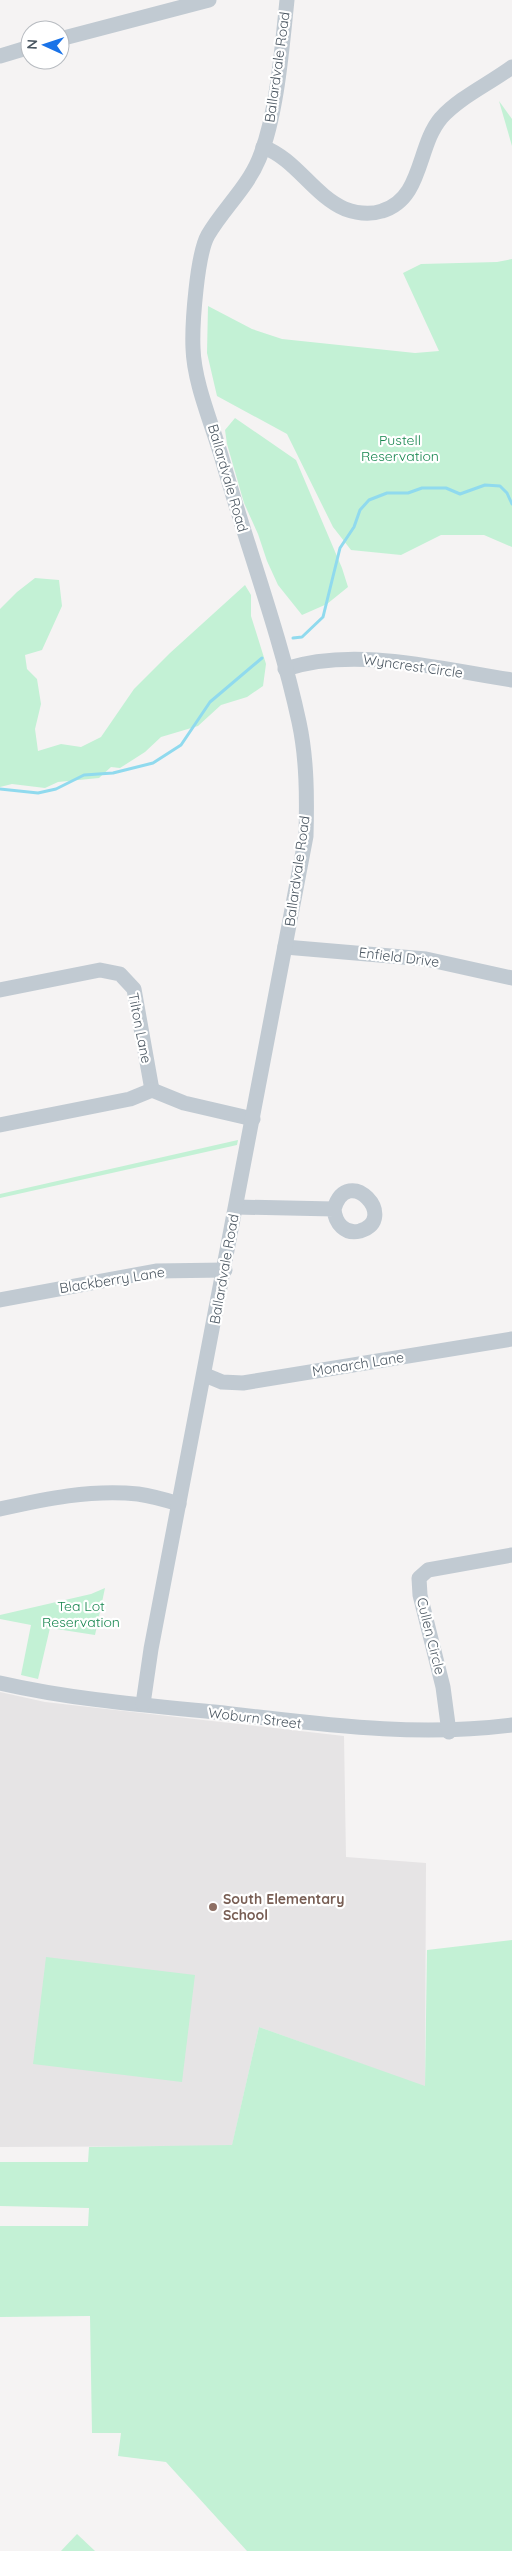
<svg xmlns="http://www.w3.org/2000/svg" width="512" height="2551" font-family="Quicksand,sans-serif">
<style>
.education{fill:#e6e4e5}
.green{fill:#c3f1d5}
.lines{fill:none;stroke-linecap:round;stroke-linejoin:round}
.stream{stroke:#90daee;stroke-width:3}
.minor{stroke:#c1cad2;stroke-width:15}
.education-dot{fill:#8d6e63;stroke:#fff;stroke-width:2}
.labels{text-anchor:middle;stroke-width:4.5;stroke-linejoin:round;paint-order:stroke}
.street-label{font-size:14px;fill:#4a5661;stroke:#fff}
.park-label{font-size:14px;fill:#17864f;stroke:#fff}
.education-label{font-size:14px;font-weight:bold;fill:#785e54;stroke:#fff;text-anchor:start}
</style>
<rect width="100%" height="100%" fill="#f5f3f3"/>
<polygon class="education" points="0,1692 45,1702 344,1736 346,1857 426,1863 425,2087 259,2027 232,2146 0,2147"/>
<g class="green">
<polygon points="499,101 512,119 512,146"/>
<polygon points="512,259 512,547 484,535 441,535 401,555 351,550 333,527 287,434 217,396 207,353 208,306 252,329 282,339 415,353 439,351 403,273 421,264 497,262"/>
<polygon points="235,418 296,460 342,568 348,587 327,604 302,615 278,585 267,561 258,534 244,503 227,444 225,430"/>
<polygon points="35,578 59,580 62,606 42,650 25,655 27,669 37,679 41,704 35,729 38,751 61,744 81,747 101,737 134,689 170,653 245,585 251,595 251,616 266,664 263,686 247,697 221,705 198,726 161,737 145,752 120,768 111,767 99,778 58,782 45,788 12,784 0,787 0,609 17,592"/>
<polygon points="238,1140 237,1145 0,1198 0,1194"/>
<polygon points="105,1588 95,1635 50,1628 38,1679 21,1675 31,1625 0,1619 0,1615 91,1594"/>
<polygon points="512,1940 512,2551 247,2551 166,2462 118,2456 121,2433 92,2433 90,2316 0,2317 0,2226 88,2226 89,2208 0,2206 0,2162 88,2162 89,2147 232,2145 259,2027 425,2086 427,1950"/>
<polygon points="46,1957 195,1975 182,2082 33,2064"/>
<polygon points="77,2534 95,2551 61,2551"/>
</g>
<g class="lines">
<g class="stream">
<polyline points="293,638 302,637 323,617 340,548 354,527 360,510 369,500 387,493 408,493 422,488 446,488 460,494 485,485 500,486 507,493 512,504"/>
<polyline points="0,789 38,793 56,789 84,775 113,773 153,763 181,745 210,702 262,658"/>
</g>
<g class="minor">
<polyline points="60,39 209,0"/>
<polyline points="0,56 30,47"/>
<path d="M263,147C296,159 313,195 345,209C356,213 370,215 382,211C423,199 417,146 441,118C460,97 489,84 512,67"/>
<path d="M285,669C355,646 440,669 512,680"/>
<polyline points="285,947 426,959 512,978"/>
<polyline points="0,990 100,970 120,974 134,989 152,1090"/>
<polyline points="152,1090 184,1103 253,1119"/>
<polyline points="0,1125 130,1099 152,1090"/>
<path d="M236,1207L334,1209C348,1162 400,1219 360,1231C345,1235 335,1223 334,1209"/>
<polyline points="0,1300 156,1271 225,1270"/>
<polyline points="205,1375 222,1382 243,1383 512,1339"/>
<path d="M0,1509C45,1499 91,1489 138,1494C152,1496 166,1500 179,1504"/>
<path d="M0,1683C70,1699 142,1705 214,1712C315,1723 410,1738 512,1725"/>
<path d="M143,1704L151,1649L306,836C307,798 307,759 299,722C280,634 248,549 223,462C213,426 194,384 193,348C192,324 197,254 208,235C223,209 247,188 259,159C277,115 282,48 287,0"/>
<polyline points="449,1732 443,1687 420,1595 419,1578 428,1570 512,1555"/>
</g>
</g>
<circle class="education-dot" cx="213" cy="1907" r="5"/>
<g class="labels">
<g class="street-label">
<text transform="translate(277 67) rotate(-82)" y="5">Ballardvale Road</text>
<text transform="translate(228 478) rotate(74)" y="5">Ballardvale Road</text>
<text transform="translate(413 666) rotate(8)" y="5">Wyncrest Circle</text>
<text transform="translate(297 871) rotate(-82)" y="5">Ballardvale Road</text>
<text transform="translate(399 957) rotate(7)" y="5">Enfield Drive</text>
<text transform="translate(140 1028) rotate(79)" y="5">Tilton Lane</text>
<text transform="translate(224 1269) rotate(-80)" y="5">Ballardvale Road</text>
<text transform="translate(112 1280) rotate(-9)" y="5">Blackberry Lane</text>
<text transform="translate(358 1364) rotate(-9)" y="5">Monarch Lane</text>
<text transform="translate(431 1636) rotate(76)" y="5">Cullen Circle</text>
<text transform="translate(255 1718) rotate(7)" y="5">Woburn Street</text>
</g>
<g class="park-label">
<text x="400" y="445">Pustell<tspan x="400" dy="16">Reservation</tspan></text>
<text x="81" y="1611">Tea Lot<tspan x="81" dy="16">Reservation</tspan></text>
</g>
<g class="education-label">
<text x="223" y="1904">South Elementary<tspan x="223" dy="16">School</tspan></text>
</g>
</g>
<g transform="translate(45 45) rotate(273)"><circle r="24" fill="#ffffff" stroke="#b7bbc0"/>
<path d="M0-4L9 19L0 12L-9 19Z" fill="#1a73e8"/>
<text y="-8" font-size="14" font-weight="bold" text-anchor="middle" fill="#4a5661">N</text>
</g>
</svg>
